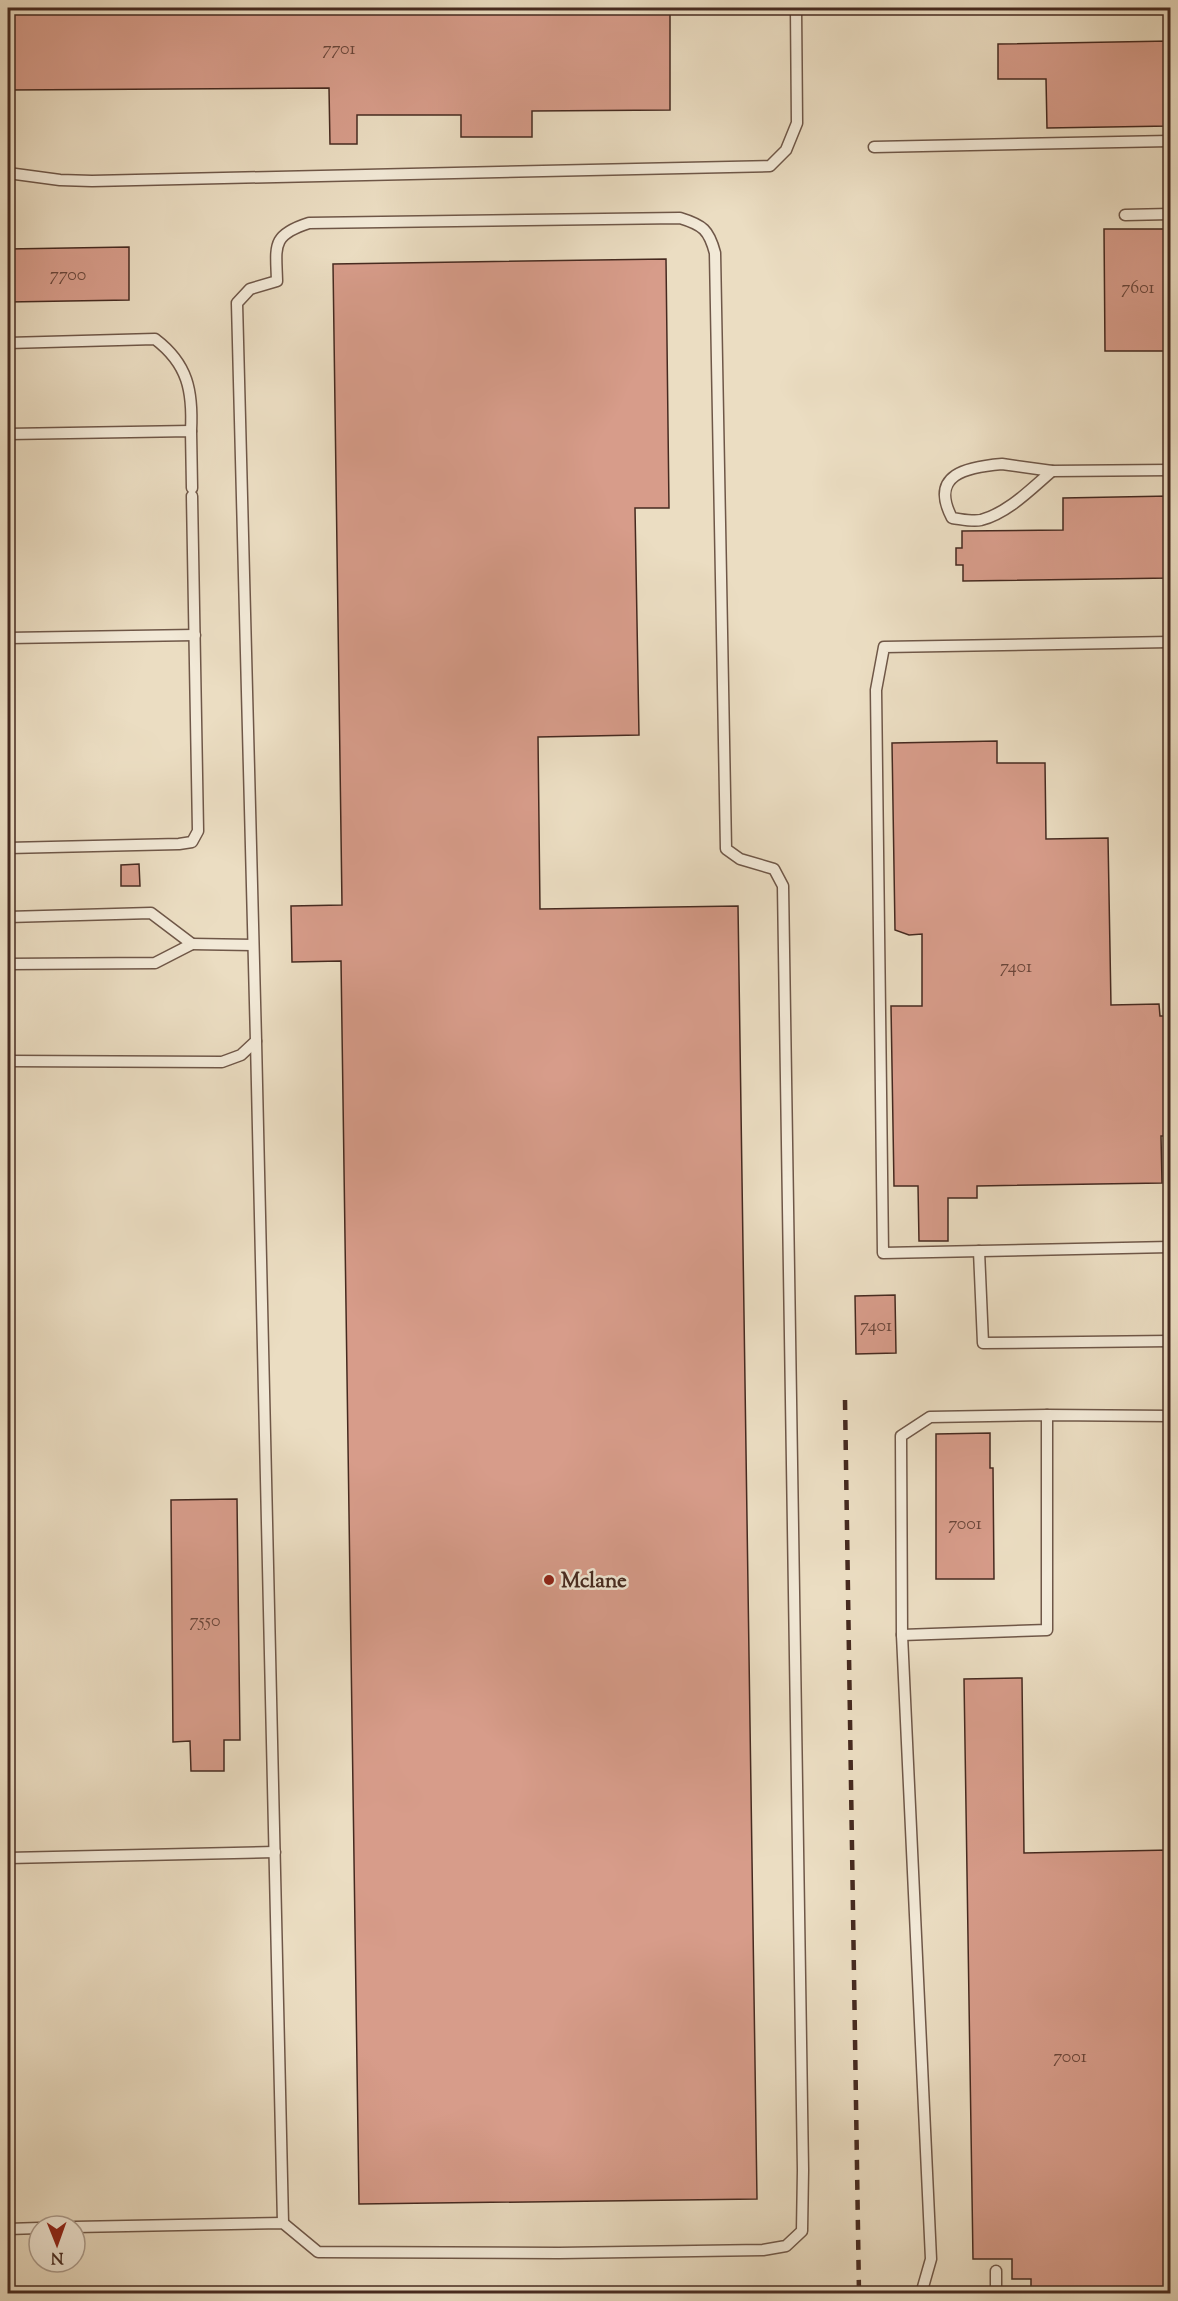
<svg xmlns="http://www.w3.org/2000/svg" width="1178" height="2301" font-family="'Sorts Mill Goudy',serif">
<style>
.building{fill:#d79c8a;stroke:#462a20;stroke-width:1.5}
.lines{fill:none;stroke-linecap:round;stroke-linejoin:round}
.service-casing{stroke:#6f5748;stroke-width:13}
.service{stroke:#f2e9d7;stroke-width:10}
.rail{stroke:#462a20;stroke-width:4.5;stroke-dasharray:10 10;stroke-linecap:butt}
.poi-dot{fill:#8f2418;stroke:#f2e9d7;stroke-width:2}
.labels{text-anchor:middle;stroke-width:5;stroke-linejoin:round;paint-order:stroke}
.number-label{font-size:18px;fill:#6a463a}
.poi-label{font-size:21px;font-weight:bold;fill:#462a20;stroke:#f2e9d7;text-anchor:start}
</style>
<rect width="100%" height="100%" fill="#ebddc2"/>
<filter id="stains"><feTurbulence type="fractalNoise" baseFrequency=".00333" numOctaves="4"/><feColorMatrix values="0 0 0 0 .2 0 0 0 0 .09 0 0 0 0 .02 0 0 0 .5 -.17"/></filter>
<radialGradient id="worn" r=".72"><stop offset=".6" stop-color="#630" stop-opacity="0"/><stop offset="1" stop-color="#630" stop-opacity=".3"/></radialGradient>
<g class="building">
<polygon points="8,8 670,8 670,110 532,111 532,137 461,137 461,115 357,115 357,144 330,144 329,88 8,90"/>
<polygon points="1170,41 1170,126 1047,128 1046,79 998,79 998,44"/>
<polygon points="1104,229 1170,229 1170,351 1105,351"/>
<polygon points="129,247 129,300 8,302 8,249"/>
<polygon points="666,259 669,508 635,508 639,735 538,737 540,909 738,906 757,2199 359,2204 341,961 292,962 291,906 342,905 333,264"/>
<polygon points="1170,496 1170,578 963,581 963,565 956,565 956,548 962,548 962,531 1063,530 1063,498"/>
<polygon points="997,741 997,763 1045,763 1046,839 1108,838 1111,1005 1159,1004 1160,1016 1170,1016 1170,1136 1161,1136 1162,1183 977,1186 977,1198 948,1198 948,1241 919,1241 918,1186 894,1186 891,1006 922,1006 922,934 909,935 895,930 892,743"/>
<polygon points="139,864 140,886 121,886 121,865"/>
<polygon points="895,1295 896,1353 856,1354 855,1296"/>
<polygon points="990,1433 990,1468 993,1468 994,1579 936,1579 936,1434"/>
<polygon points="237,1499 240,1740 224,1740 224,1771 191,1771 190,1741 173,1742 171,1500"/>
<polygon points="1022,1678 1024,1853 1170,1850 1170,2294 1031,2294 1031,2279 1012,2279 1012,2259 973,2259 964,1679"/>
</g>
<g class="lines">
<defs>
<g id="service">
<polyline points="874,147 1170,141"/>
<polyline points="8,173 60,180 92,181 770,166 786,150 797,123 796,8"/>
<polyline points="1125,215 1170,214"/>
<path d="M8,343L155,339C188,364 193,391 191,431"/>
<polyline points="8,434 191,431 192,488"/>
<path d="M1002,464L1052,471C1031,489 1008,513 981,520C972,522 961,519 952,518C929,474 967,467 1002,464Z"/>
<polyline points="1052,471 1170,470"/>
<polyline points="8,638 195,635"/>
<polyline points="1170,642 884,647 876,690 883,1253 1170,1247"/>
<polyline points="8,848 179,844 192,842 198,831 192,496"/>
<polyline points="8,917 151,913 192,944 155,963 8,964"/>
<polyline points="192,944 253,945"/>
<polyline points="256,1041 283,2223"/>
<path d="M8,1061L222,1062L241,1055L256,1041L237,303L250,289L277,281C276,246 271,235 309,223L680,218C703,225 709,230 715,253L726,849L740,859L774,869L783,886L803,2170L802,2231L786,2246L763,2250L559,2253L318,2252L283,2223L75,2227"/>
<polyline points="979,1251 983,1343 1170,1341"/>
<polyline points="902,1635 1047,1630 1047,1415"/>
<polyline points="8,1858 275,1852"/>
<polyline points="8,2229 39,2228"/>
<polyline points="996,2271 996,2294"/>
<polyline points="921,2294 931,2259 902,1635 901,1436 930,1417 1047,1415 1170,1416"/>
</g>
</defs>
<use href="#service" class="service-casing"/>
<use href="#service" class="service"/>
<polyline class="rail" points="845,1400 859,2294"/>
</g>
<circle class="poi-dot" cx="549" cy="1580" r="6"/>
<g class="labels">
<g class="number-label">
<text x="339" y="54">7701</text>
<text x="68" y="280">7700</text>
<text x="1138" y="293">7601</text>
<text x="1016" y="972">7401</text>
<text x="876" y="1331">7401</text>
<text x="965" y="1529">7001</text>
<text x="205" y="1626">7550</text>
<text x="1070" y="2062">7001</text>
</g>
<g class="poi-label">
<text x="561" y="1587">Mclane</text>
</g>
</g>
<rect width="1178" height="2301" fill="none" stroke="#ebddc2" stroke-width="30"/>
<rect x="9" y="9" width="1160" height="2283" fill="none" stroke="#462a20" stroke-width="3"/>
<rect x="15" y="15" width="1148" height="2271" fill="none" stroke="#462a20" stroke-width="1.5"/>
<g transform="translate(57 2244) rotate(179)"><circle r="28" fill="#f2e9d7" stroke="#ad9d8e" stroke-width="1.5"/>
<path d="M0-4.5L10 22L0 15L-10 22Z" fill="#8f2418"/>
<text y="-9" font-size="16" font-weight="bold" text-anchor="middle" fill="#462a20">N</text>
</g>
<rect width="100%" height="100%" filter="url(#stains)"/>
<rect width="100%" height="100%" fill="url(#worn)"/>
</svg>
